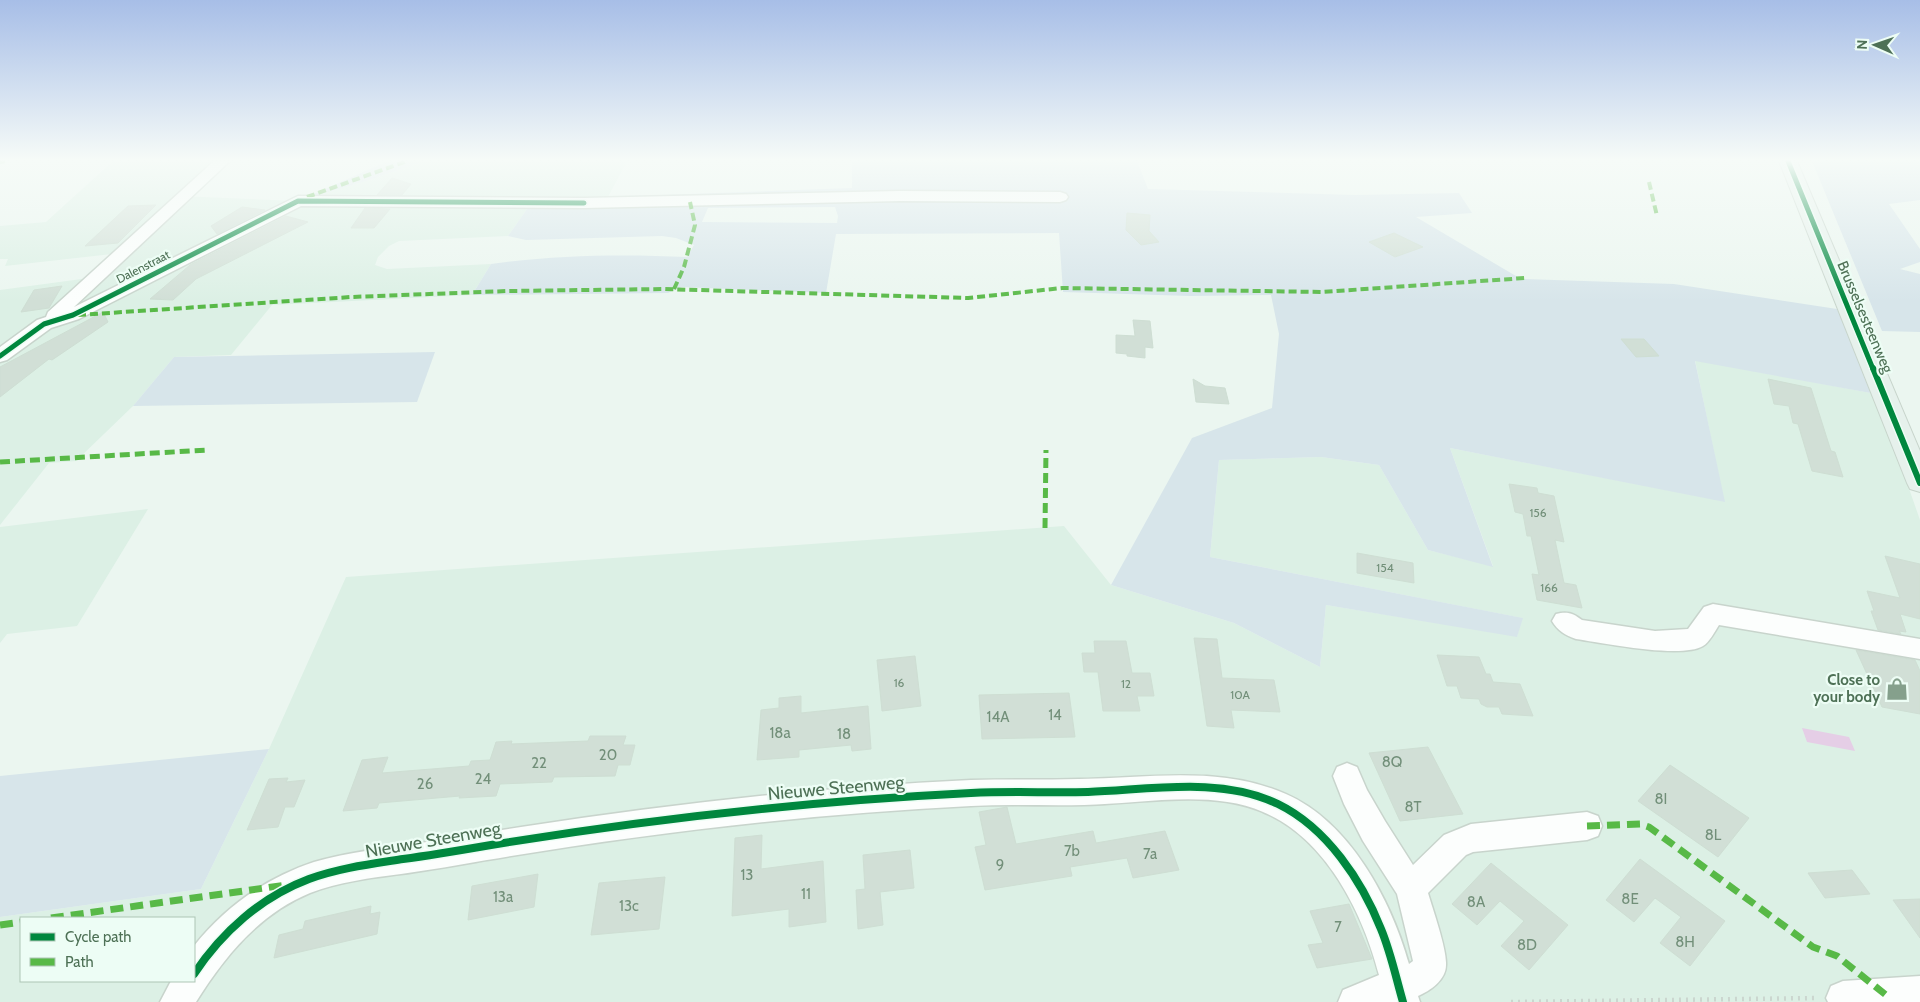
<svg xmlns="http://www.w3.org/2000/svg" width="1920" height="1002" font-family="Cabin,sans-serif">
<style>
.residential{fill:#dcf0e5;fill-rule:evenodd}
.green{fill:#d7e5ea;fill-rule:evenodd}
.water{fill:#e5cee6}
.building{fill:#d1dfd6;stroke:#ceded3}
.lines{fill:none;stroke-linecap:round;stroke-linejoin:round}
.minor-casing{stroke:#c8d4cc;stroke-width:3}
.major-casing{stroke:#c7d4cb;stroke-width:2}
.path{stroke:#cbd6cf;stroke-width:4.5;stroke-dasharray:2 5;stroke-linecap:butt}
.minor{fill:#fcfefd;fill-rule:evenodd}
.major{fill:#e6f1ec;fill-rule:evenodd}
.quiet-far2{stroke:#58b947;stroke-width:4;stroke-dasharray:8 4;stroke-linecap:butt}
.quiet-far1{stroke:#58b947;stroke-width:5;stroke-dasharray:10 5;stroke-linecap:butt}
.quiet{stroke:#58b947;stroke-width:7;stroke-dasharray:13 7;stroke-linecap:butt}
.cycleway-far2-casing{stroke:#edfdf5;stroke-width:8}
.cycleway-far1-casing{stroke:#edfdf5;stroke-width:9}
.cycleway-casing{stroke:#edfdf5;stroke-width:11}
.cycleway-far2{stroke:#00873e;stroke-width:5}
.cycleway-far1{stroke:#00873e;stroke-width:6}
.cycleway{stroke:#00873e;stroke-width:8}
.labels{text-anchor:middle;stroke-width:4.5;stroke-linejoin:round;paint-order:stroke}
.far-street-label{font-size:12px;fill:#4e7156;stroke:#edfdf5}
.number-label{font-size:12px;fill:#728f79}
.street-label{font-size:15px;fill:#4e7156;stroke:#edfdf5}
.poi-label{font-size:15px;font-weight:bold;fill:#4e7156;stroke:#edfdf5;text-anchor:end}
.near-number-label{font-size:15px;fill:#728f79}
.near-street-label{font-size:18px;fill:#4e7156;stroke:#edfdf5}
</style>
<rect width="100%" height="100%" fill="#ebf6f0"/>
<g class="residential">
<polygon points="113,161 218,161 179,196 298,201 366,181 425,161 627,161 608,197 532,202 508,236 399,241 389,246 378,257 375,265 387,269 491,264 472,295 272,305 231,355 174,357 133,406 76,461 49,463 0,525 0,290 89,278 112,254 5,266 8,259 0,259 0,226 46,222"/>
<path d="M1695,360L1876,394L1920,520V1002H0V917L201,889L269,749L346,577L1064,526L1111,585L1234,623L1320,667L1326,605L1517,636L1522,618L1210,557L1219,460L1321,457L1379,465L1428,550L1493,566L1450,448L1724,501ZM21,918H194V981H21Z"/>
<polygon points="148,509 77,626 7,634 0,643 0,527"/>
</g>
<g class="green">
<polygon points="388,161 425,161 366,181 298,201"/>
<path d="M852,161H1137L1148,189L1356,195L1459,193L1472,213L1416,217L1521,279L1674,284L1837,309L1876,394L1695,361L1725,502L1450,448L1493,567L1428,550L1379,465L1321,457L1219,460L1210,557L1523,618L1517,637L1326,605L1320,667L1234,623L1111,585L1192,438L1272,408L1279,334L1271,295L1190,296L1063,292L1059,233L836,234L826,293L682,287L668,293L472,295L491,264C557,255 621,254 687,257L694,245L676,238L662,236L526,240L508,236L532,202L608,197L852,188ZM835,207L838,216L837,223L702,222L708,208Z"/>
<polygon points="1812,161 1920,161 1920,200 1889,204 1920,249 1920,262 1900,269 1920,274 1920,332 1882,331"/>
<polygon points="435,352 417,402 133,406 174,357"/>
<polygon points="269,749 201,889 0,917 0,776"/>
</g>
<polygon class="water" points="1802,728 1849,737 1855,751 1807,742"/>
<g class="building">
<polygon points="392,178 411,184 402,195 377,195"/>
<polygon points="156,205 118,243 85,246 128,206"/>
<polygon points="242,207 265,210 217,234 211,226"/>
<polygon points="365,208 390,209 374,228 351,228"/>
<polygon points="1127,213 1150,215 1149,231 1159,242 1141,245 1126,230"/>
<polygon points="286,216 308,222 196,279 173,300 150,299 190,265"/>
<polygon points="1394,233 1423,247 1395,257 1369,242"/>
<polygon points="62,286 49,308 21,312 34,290"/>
<polygon points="103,312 108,322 52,360 49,359 0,397 0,367"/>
<polygon points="1133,320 1150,321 1153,348 1145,347 1145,358 1127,356 1127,354 1116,353 1116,335 1135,336"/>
<polygon points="1621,339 1644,339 1659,356 1636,357"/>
<polygon points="1193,379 1205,386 1225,388 1229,404 1196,402"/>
<polygon points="1768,379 1811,388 1831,451 1835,452 1843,477 1812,471 1798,424 1793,423 1789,406 1774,404"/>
<polygon points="1509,484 1537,488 1538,493 1554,496 1564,542 1555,540 1564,583 1576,585 1582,608 1537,600 1532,574 1539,575 1531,536 1527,536 1523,514 1515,512"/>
<polygon points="1357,553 1413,563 1414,583 1357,573"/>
<polygon points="1885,556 1920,564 1920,619 1900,614 1906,632 1899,631 1901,634 1878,630 1871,611 1874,611 1867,591 1900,598"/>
<polygon points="1194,638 1217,639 1222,678 1274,680 1280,712 1231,710 1234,728 1207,726"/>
<polygon points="1094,641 1126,641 1132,673 1150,673 1154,696 1137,696 1140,711 1103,711 1098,672 1084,672 1082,653 1095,653"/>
<polygon points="1856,650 1915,660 1920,671 1920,714 1882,707"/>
<polygon points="1437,655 1479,657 1486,674 1490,674 1493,682 1520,684 1533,716 1502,714 1499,707 1487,707 1481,704 1479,699 1461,698 1457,686 1447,686"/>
<polygon points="915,656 921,706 882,711 877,660"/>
<polygon points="1069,693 1075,737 982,739 979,695"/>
<polygon points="801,696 801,713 868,706 871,749 852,751 851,745 799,750 799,757 757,760 761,710 779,708 779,698"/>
<polygon points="590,736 626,736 623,745 635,745 630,765 618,765 615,776 554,777 552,782 500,784 496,796 459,798 460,796 379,803 377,808 343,811 362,760 388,757 382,773 469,766 471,761 490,760 496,742 512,741 511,744 588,741"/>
<polygon points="1428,747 1463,814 1400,821 1369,753"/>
<polygon points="1670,765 1749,818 1718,857 1638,801"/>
<polygon points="288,778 286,782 305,780 294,807 285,807 278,827 247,830 269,779"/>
<polygon points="1007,807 1016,844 1093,831 1096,843 1165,831 1179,870 1133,878 1127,858 1070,867 1072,876 985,890 975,847 986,845 979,812"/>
<polygon points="762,835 761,869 823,861 826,922 789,927 789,909 732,916 735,838"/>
<polygon points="910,850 914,888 880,892 883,925 858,929 856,890 865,889 863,855"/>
<polygon points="1640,859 1725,921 1690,966 1660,943 1681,917 1655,898 1634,922 1606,900"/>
<polygon points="1491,863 1568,925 1529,970 1501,946 1524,921 1500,901 1477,925 1452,904"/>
<polygon points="1852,870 1870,894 1825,898 1808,873"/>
<polygon points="538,874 534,907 468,920 472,886"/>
<polygon points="665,877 659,929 591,935 599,883"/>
<polygon points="1920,899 1920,938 1893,900"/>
<polygon points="1349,904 1372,959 1317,968 1308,945 1323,943 1310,911"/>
<polygon points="371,906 370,914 380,912 377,934 274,958 279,935 303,929 305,921"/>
</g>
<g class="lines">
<defs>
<g id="minor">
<polygon points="214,161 230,161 74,307 298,196 584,198 900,191 1060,192 1066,194 1068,197 1066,200 1060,202 900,201 584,208 301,206 79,319 51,328 7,360 0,362 0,347 37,320 46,317 48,312"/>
<path d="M1713,604L1920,639V659L1719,625C1715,631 1709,643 1703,646C1682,659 1602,643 1576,639C1565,635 1558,631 1552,621L1556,614C1567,611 1573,613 1582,620L1655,631L1688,629L1704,607Z"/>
<path d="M1347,763L1357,767L1367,790L1385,821L1413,865L1444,835L1471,824L1587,812L1598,816L1602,826L1598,836L1587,840L1473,852L1466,855L1428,893C1433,910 1447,949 1446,965C1446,980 1430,991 1418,996L1420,1002H1338L1343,990L1379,975C1363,913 1326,838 1263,812C1211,789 1140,804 1084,805C1047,806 1009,804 971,806C808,814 647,833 487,860C458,865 430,870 401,874C371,878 338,882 310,893C259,914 224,957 196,1002H160L171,981H194V946C225,907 266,878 314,862C349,852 385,848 420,843C454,838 487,832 521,827C670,804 820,787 971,780C1007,779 1043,780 1079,779C1149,778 1220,765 1286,794C1350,822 1391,900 1409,964L1413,961L1397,894L1363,841L1344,804L1333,776L1337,767Z"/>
<polygon points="1920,976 1920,1002 1828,1002 1826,998 1831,986 1843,981"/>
</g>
<polygon id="major" points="1779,161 1797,161 1920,451 1920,492 1910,489 1907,483"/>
</defs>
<use href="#minor" class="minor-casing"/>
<use href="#major" class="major-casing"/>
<polyline class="path" points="1511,1002 1818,998"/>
<use href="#minor" class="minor"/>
<use href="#major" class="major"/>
<g class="quiet-far2">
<polyline points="0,162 5,161"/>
<polyline points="1649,182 1657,216"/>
<polyline points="307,197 407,161"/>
<polyline points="674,289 684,267 695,225 690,202"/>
<polyline points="78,315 351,297 508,291 664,289 968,298 1062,288 1322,292 1525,278"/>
</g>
<g class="quiet-far1">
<polyline points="0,462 207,450"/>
<polyline points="1045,528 1046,450"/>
</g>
<g class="quiet">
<polyline points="1587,826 1640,824 1649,827 1813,947 1837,956 1886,995"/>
<polyline points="51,918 286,885"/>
<polyline points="0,925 21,922"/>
</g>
<defs>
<g id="cycleway-far2">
<polyline points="1788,161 1873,369"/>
<polyline points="0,356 44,324 73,315 298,201 584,203"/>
</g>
<polyline id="cycleway-far1" points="1873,368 1920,483"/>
<path id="cycleway" d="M194,974C222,932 261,897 309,879C339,868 371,864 403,859C433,855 462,850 491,845C650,819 810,801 971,793C1010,791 1049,793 1088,792C1149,790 1220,776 1278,804C1327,828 1362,881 1381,929C1391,953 1396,978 1403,1002"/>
</defs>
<use href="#cycleway-far2" class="cycleway-far2-casing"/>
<use href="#cycleway-far1" class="cycleway-far1-casing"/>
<use href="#cycleway" class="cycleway-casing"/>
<use href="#cycleway-far2" class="cycleway-far2"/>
<use href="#cycleway-far1" class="cycleway-far1"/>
<use href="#cycleway" class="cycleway"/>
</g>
<linearGradient id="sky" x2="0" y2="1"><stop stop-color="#a7bee7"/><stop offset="0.53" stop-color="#f6fbf8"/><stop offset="1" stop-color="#f6fbf8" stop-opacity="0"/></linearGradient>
<rect width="1920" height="302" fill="url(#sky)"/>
<defs>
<symbol id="shop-bare" viewBox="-9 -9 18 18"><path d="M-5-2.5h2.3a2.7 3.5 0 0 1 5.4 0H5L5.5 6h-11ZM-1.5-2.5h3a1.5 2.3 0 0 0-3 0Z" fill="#85a08c" stroke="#edfdf5" stroke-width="2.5" paint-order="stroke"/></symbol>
</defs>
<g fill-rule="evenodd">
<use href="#shop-bare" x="1881" y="673" width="32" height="32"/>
</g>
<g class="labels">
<g class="far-street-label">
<text transform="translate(143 267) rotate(-27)" y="4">Dalenstraat</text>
</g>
<g class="number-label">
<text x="1538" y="517">156</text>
<text x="1385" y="572">154</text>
<text x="1549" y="592">166</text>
<text x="899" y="687">16</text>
<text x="1126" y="688">12</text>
<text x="1240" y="699">10A</text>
</g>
<g class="street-label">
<text transform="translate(1865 317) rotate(67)" y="5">Brusselsesteenweg</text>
</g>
<g class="poi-label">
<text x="1880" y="685">Close to<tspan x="1880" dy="17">your body</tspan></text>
</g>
<g class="near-number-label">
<text x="1055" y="720">14</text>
<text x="998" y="722">14A</text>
<text x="780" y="738">18a</text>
<text x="844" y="739">18</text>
<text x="608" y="760">20</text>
<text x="1392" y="767">8Q</text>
<text x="539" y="768">22</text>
<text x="483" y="784">24</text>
<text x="425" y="789">26</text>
<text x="1661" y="804">8I</text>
<text x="1413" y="812">8T</text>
<text x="1713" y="840">8L</text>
<text x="1072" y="856">7b</text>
<text x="1150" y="859">7a</text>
<text x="1000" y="870">9</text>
<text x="747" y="880">13</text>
<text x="806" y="899">11</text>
<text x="503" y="902">13a</text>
<text x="1630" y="904">8E</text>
<text x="1476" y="907">8A</text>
<text x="629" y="911">13c</text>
<text x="1338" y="932">7</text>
<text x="1685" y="947">8H</text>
<text x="1527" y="950">8D</text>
</g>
<g class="near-street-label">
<text transform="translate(836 788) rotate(-5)" y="6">Nieuwe Steenweg</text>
<text transform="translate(433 840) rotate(-10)" y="6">Nieuwe Steenweg</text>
</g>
</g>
<rect x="20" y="917" width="175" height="65" fill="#edfdf5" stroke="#adc5b5"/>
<rect x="30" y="933" width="25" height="8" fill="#00873e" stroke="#adc5b5"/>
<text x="65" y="942" font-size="15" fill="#4e7156">Cycle path</text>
<rect x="30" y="958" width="25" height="8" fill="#58b947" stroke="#adc5b5"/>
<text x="65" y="967" font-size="15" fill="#4e7156">Path</text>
<g transform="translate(1875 45) rotate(272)" stroke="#edfdf5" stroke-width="4" paint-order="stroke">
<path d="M0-4L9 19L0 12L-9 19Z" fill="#4e7156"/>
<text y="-8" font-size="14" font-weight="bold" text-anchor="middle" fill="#4e7156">N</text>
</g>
</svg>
